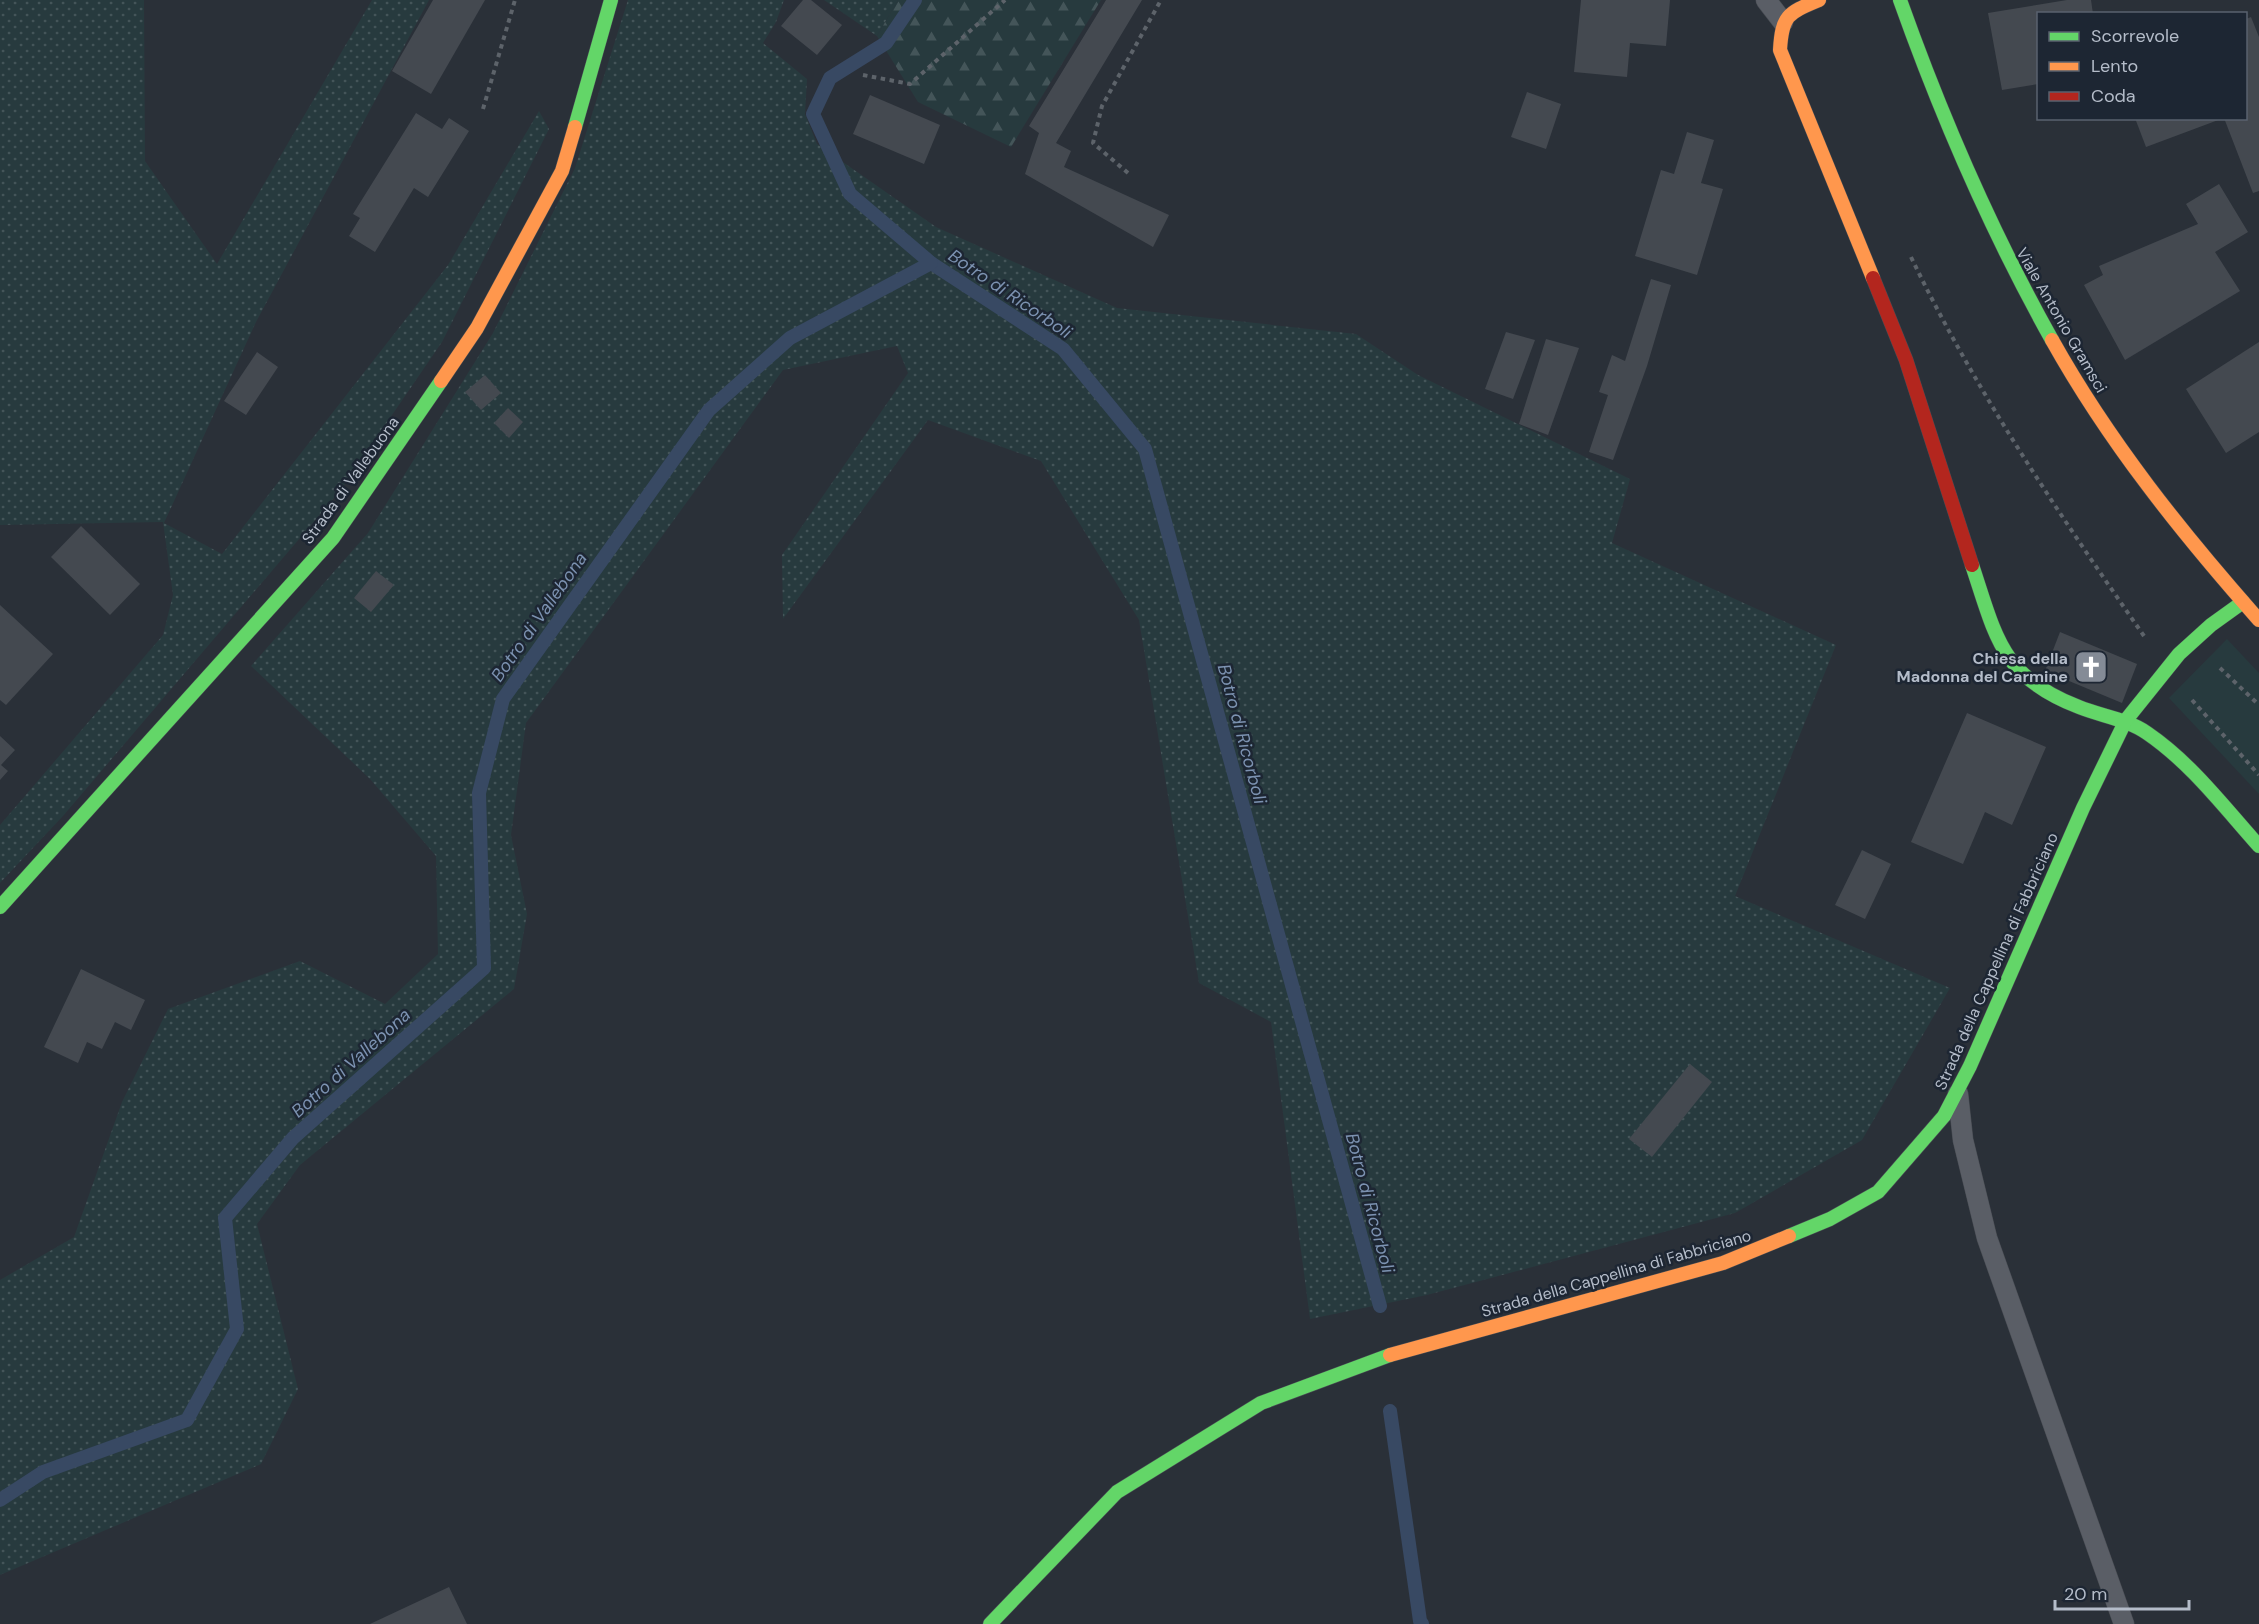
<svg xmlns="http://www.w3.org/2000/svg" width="2259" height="1624" font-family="'DM Sans',sans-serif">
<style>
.grass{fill:url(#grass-dots)}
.forest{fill:url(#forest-firs)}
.park{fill:#273a3e}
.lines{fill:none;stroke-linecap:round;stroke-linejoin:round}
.stream{stroke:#384963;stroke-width:14}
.building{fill:#444950}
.lane-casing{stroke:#484c53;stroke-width:21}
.fast-casing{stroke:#484c53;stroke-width:15}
.slow-casing{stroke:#484c53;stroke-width:15}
.jam-casing{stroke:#484c53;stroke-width:15}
.path{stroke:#5d636a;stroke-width:4;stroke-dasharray:4.5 4.5;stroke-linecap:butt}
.lane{stroke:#5a5e66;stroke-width:20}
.fast{stroke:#63d668;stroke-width:14}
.slow{stroke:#ff974d;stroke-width:14}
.jam{stroke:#b3261e;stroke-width:14}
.labels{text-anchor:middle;stroke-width:5;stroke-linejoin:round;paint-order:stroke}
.street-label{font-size:16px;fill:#b4bcc9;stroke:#1d2633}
.poi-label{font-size:16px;font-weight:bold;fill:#b4bcc9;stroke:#1d2633;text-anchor:end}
.water-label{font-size:18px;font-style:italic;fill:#7c92b1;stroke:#1d2633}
</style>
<defs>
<pattern id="grass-dots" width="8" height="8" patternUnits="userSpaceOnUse" patternTransform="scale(1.5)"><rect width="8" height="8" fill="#273a3e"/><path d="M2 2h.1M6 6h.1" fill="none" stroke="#445559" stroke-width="1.8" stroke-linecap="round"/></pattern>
<pattern id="forest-firs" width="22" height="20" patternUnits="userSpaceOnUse" patternTransform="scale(1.5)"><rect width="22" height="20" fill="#273a3e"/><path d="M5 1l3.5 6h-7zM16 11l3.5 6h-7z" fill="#445559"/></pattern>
</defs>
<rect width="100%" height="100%" fill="#2a3038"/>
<g class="grass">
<polygon points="0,0 144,0 145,161 217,264 372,0 429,0 256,322 164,523 222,554 448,265 539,111 549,129 442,342 340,491 63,816 0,883 0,825 163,635 173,595 163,522 0,525"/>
<polygon points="628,0 784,0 776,22 763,43 807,79 805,114 817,144 936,227 1117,308 1356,334 1418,375 1630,479 1612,543 1836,645 1735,896 1950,988 1862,1140 1735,1213 1427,1295 1310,1319 1271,1022 1199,983 1139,620 1041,461 928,420 783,619 782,555 908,373 897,346 783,370 526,723 511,835 527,914 514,989 300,1165 257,1224 298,1389 261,1464 0,1575 0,1280 74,1237 122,1102 168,1009 300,961 385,1004 438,954 436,856 370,779 251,666 368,533 493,333 575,168"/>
<polygon points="824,0 898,0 877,36"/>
</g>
<polygon class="forest" points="898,0 1101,0 1011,147 918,102 877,36"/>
<polygon class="park" points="2227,639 2259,673 2259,794 2169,698"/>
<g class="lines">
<g class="stream">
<polyline points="931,263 1063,349 1145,449 1380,1306"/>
<polyline points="1390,1411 1420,1621 1422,1624"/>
<polyline points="0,1500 43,1472 187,1420 237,1329 225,1218 293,1138 484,968 479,793 503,699 709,410 790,338 931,263 850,194 813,114 830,78 886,43 915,0"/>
</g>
</g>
<g class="building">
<polygon points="433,0 485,0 431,94 392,71"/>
<polygon points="803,0 811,0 842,25 817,55 781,26"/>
<polygon points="1106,0 1142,0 1056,143 1071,151 1064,167 1169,215 1153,247 1025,174 1039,133 1029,126"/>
<polygon points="1581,0 1670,0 1666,46 1630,43 1627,77 1574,72"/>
<polygon points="2067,0 2091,0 2093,14 2038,14 2038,84 2002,90 1988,13"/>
<polygon points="2251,17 2259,37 2259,191 2253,193 2224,118 2246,118 2246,19"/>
<polygon points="1527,92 1561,104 1546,149 1511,137"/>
<polygon points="870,95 940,125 924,164 853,134"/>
<polygon points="416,113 442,129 449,118 469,131 428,197 414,188 375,252 349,236 360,218 353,214"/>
<polygon points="2135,118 2221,118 2221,119 2146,147"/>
<polygon points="1687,132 1714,140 1701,183 1723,189 1697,275 1635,256 1661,170 1674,174"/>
<polygon points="2219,184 2248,232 2215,252 2240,291 2125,360 2084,285 2103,275 2099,266 2198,224 2186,204"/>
<polygon points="1651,279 1671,285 1647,366 1613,460 1589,452 1608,395 1599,392 1612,355 1625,361"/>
<polygon points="1506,332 1535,340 1513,399 1485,389"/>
<polygon points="1546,339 1579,348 1548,435 1519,424"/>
<polygon points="2259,342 2259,432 2226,453 2186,389"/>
<polygon points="257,352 278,367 246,415 224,401"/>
<polygon points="485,375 501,393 481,410 465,392"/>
<polygon points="508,408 523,422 509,438 494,423"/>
<polygon points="81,526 140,584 110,615 51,557"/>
<polygon points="376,571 394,585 371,612 354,598"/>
<polygon points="0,605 53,654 6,705 0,700"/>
<polygon points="2060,632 2137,664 2122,703 2045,671"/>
<polygon points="1967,713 2046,747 2012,825 1985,812 1963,864 1911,842"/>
<polygon points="0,736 15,750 1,765 8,771 0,780"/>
<polygon points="1862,850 1891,864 1865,919 1835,905"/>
<polygon points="81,969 145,1000 131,1030 115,1022 102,1049 87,1042 78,1063 44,1047"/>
<polygon points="1690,1064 1712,1082 1652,1157 1629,1139"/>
<polygon points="449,1587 467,1624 370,1624"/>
</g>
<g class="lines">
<defs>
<g id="lane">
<polyline points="1766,0 1783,22"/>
<polyline points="1958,1094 1963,1140 1987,1238 2124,1624"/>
</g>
<g id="fast">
<path d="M1900,0C1942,118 1991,231 2052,340"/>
<polyline points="575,127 611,0"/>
<path d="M1972,565C1996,637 2001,677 2079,707C2101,716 2127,719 2147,733C2191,763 2224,807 2259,846"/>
<polyline points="0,907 333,538 441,381"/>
<polyline points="1789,1236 1830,1219 1878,1192 1944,1116 1970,1066 2083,808 2126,720 2179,654 2211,625 2243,602"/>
<polyline points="990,1624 1117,1492 1261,1403 1390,1355"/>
</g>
<g id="slow">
<path d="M1819,0C1788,13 1782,15 1780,50L1873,278"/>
<path d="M2052,340C2109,442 2182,533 2259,620"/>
<polyline points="441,381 477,328 562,171 575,127"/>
<polyline points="1390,1355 1723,1263 1789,1236"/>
</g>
<polyline id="jam" points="1873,278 1906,360 1972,565"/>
</defs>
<use href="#lane" class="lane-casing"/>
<use href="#fast" class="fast-casing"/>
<use href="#slow" class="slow-casing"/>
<use href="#jam" class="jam-casing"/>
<g class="path">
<polyline points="863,75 910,84 1005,0"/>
<polyline points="483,109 515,0"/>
<polyline points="1128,173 1093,143 1102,106 1161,0"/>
<path d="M1911,257C1976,392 2059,514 2144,636"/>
<polyline points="2220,668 2259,705"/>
<polyline points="2192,700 2259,775"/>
</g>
<use href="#lane" class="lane"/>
<use href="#fast" class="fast"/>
<use href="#slow" class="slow"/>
<use href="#jam" class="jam"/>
</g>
<defs>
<symbol id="church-square" viewBox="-11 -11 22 22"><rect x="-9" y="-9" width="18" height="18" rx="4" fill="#848b96" stroke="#1d2633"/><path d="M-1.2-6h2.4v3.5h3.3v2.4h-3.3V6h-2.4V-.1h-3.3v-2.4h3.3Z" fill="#fff"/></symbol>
</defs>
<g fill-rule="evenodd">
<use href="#church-square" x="2072" y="648" width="38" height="38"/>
</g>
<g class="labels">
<g class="street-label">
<text transform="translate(2062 320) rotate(60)" y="6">Viale Antonio Gramsci</text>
<text transform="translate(350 480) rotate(-54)" y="6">Strada di Vallebuona</text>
<text transform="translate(1996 961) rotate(-66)" y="6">Strada della Cappellina di Fabbriciano</text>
<text transform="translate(1616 1273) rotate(-16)" y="6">Strada della Cappellina di Fabbriciano</text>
</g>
<g class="poi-label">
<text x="2068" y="664">Chiesa della<tspan x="2068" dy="18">Madonna del Carmine</tspan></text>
</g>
<g class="water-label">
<text transform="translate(1010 294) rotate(34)" y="6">Botro di Ricorboli</text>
<text transform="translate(539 617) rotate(-55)" y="6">Botro di Vallebona</text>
<text transform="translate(1242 734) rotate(75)" y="6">Botro di Ricorboli</text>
<text transform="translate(351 1063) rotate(-42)" y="6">Botro di Vallebona</text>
<text transform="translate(1370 1203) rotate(75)" y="6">Botro di Ricorboli</text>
</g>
</g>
<rect x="2037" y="12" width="210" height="108" fill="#1d2633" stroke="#59626f" stroke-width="1.5"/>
<rect x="2049" y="32" width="30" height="9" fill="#63d668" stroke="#59626f" stroke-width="1.5"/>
<text x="2091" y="42" font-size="18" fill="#b4bcc9">Scorrevole</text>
<rect x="2049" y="62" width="30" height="9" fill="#ff974d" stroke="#59626f" stroke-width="1.5"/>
<text x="2091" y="72" font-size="18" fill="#b4bcc9">Lento</text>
<rect x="2049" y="92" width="30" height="9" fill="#b3261e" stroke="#59626f" stroke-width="1.5"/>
<text x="2091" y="102" font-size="18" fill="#b4bcc9">Coda</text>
<path d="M2055 1600v9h134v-9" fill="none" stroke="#b4bcc9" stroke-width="3"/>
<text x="2064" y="1600" font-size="18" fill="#b4bcc9" stroke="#1d2633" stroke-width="4.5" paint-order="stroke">20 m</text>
</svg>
